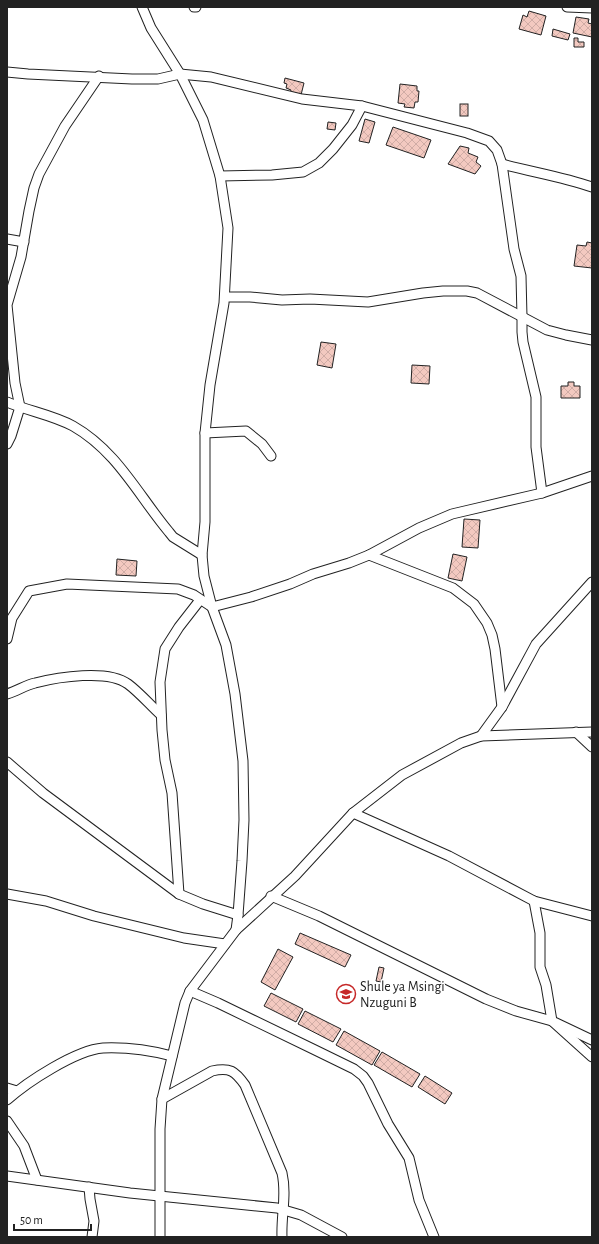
<svg xmlns="http://www.w3.org/2000/svg" width="599" height="1244" font-family="'Alegreya Sans',sans-serif">
<style>
.building{fill:url(#building-cross-hatch);stroke:#222}
.lines{fill:none;stroke-linecap:round;stroke-linejoin:round}
.minor-casing{stroke:#222;stroke-width:11}
.minor{stroke:#fff;stroke-width:9}
.labels{text-anchor:middle;stroke-width:3;stroke-linejoin:round;paint-order:stroke}
.poi-label{font-size:14px;fill:#222;stroke:#fff;text-anchor:start}
</style>
<defs>
<pattern id="building-cross-hatch" width="8" height="8" patternUnits="userSpaceOnUse"><rect width="8" height="8" fill="#f3c9c0"/><path d="M0 0l8 8M0 8l8-8" fill="none" stroke="#d0aca5"/></pattern>
</defs>
<rect width="100%" height="100%" fill="#fff"/>
<g class="building">
<polygon points="529,11 546,16 541,35 519,29 523,15 527,17"/>
<polygon points="576,17 589,19 588,23 592,24 592,37 573,33"/>
<polygon points="553,29 570,34 568,40 552,36"/>
<polygon points="574,38 578,38 578,42 584,42 584,47 574,47"/>
<polygon points="285,78 304,83 301,95 290,93 291,90 286,88 287,84 284,83"/>
<polygon points="400,84 417,86 417,91 419,91 418,102 415,102 414,108 404,107 405,104 398,103"/>
<rect x="460" y="104" width="8" height="12"/>
<polygon points="365,119 375,122 369,143 359,141"/>
<polygon points="328,122 336,123 335,130 327,129"/>
<polygon points="393,127 431,140 424,158 386,145"/>
<polygon points="460,146 469,148 468,153 478,157 476,162 481,166 475,174 448,164"/>
<polygon points="592,241 592,268 574,266 577,245 586,246 587,242 592,243"/>
<polygon points="321,342 336,344 332,368 317,365"/>
<polygon points="412,365 430,366 429,384 411,383"/>
<polygon points="568,382 574,382 574,386 580,386 580,398 561,398 561,386 568,386"/>
<polygon points="464,519 480,520 478,548 462,547"/>
<polygon points="453,554 467,557 462,581 448,578"/>
<polygon points="117,559 137,561 136,576 116,575"/>
<polygon points="300,933 351,955 345,967 295,944"/>
<polygon points="278,949 293,957 275,990 261,982"/>
<polygon points="379,967 384,968 381,982 376,981"/>
<polygon points="271,993 303,1009 296,1022 264,1006"/>
<polygon points="305,1011 341,1029 333,1042 298,1024"/>
<polygon points="344,1031 380,1051 372,1065 336,1045"/>
<polygon points="382,1052 420,1074 412,1087 374,1065"/>
<polygon points="425,1076 452,1093 445,1104 418,1087"/>
</g>
<g class="lines">
<defs>
<g id="minor">
<polyline points="142,7 151,28 180,74 203,120 220,176 228,228 224,303 210,385 205,433 205,522 202,555 204,576 212,607 226,645 235,694 243,761 244,820 242,861 238,915 236,930"/>
<polyline points="194,7 196,7"/>
<polyline points="567,7 592,8"/>
<polyline points="7,72 28,74 132,79 158,79 180,74 211,77 302,99 362,106 467,133 489,141 497,150 502,164 514,249 521,276 522,317 522,332 523,342 536,397 536,447 542,493"/>
<path d="M502,164C532,172 563,177 592,187"/>
<polyline points="220,176 272,175 303,172 319,163 333,149 352,125 362,106"/>
<polyline points="7,239 24,242"/>
<polyline points="225,297 250,297 282,300 310,299 368,302 423,293 443,291 467,291 477,293 547,330 566,335 592,340"/>
<path d="M7,402C28,411 53,415 73,426C117,451 138,495 169,532L173,537L202,555"/>
<polyline points="205,433 246,431 262,444 271,456"/>
<polyline points="7,444 11,436 20,407 15,383 7,305 21,257 29,211 34,188 39,174 65,126 99,76"/>
<polyline points="369,555 453,588 474,604 487,623 492,635 495,649 502,707"/>
<polyline points="7,639 12,618 29,591 67,584 178,589 194,595 212,607 251,597 290,584 313,574 349,563 369,555 419,528 452,514 542,493 592,476"/>
<path d="M7,694C17,691 26,685 35,683C58,677 108,669 128,684C140,693 150,705 161,715"/>
<polyline points="576,732 592,747"/>
<polyline points="481,736 502,707 536,644 592,582"/>
<polyline points="7,762 43,793 179,894 203,904 238,915"/>
<polyline points="353,813 449,856 534,901 592,916"/>
<polyline points="7,894 46,901 94,916 184,938 225,944"/>
<polyline points="179,894 172,793 165,760 162,730 160,682 165,649 179,627 200,600"/>
<polyline points="271,896 319,916 486,999 516,1011 552,1021 592,1057"/>
<polyline points="534,901 540,933 540,967 546,985 552,1021 592,1040"/>
<polyline points="190,991 218,1003 313,1049 354,1069 363,1076 368,1083 388,1124 409,1158 419,1200 434,1237"/>
<polyline points="7,1088 17,1091"/>
<path d="M162,1099L212,1071C230,1067 235,1071 245,1085L282,1173C287,1195 281,1215 282,1237"/>
<path d="M7,1100C27,1082 76,1050 103,1048C127,1047 149,1050 172,1056"/>
<polyline points="7,1121 24,1146 37,1180"/>
<polyline points="7,1176 130,1193 277,1208 301,1215 342,1237"/>
<polyline points="89,1187 90,1199 94,1221 92,1237"/>
<polyline points="160,1237 160,1129 162,1099 185,1003 190,991 236,930 295,876 353,813 402,775 461,743 481,736 592,732"/>
</g>
</defs>
<use href="#minor" class="minor-casing"/>
<use href="#minor" class="minor"/>
</g>
<defs>
<symbol id="school-ring" viewBox="-11 -11 22 22"><circle r="9.5" fill="#fff" stroke="#c62828" stroke-width="1.5"/><path d="M0-5L7-2L0 1L-7-2ZM-4 1L0 2.5L4 1V4Q0 6-4 4Z" fill="#c62828"/></symbol>
</defs>
<g fill-rule="evenodd">
<use href="#school-ring" x="335" y="983" width="22" height="22"/>
</g>
<g class="labels">
<g class="poi-label">
<text x="360" y="991">Shule ya Msingi<tspan x="360" dy="16">Nzuguni B</tspan></text>
</g>
</g>
<rect width="599" height="1244" fill="none" stroke="#222222" stroke-width="16"/>
<path d="M14 1224v6h77v-6" fill="none" stroke="#222222" stroke-width="2"/>
<text x="20" y="1224" font-size="12" fill="#222222" stroke="#ffffff" stroke-width="3" paint-order="stroke">50 m</text>
</svg>
